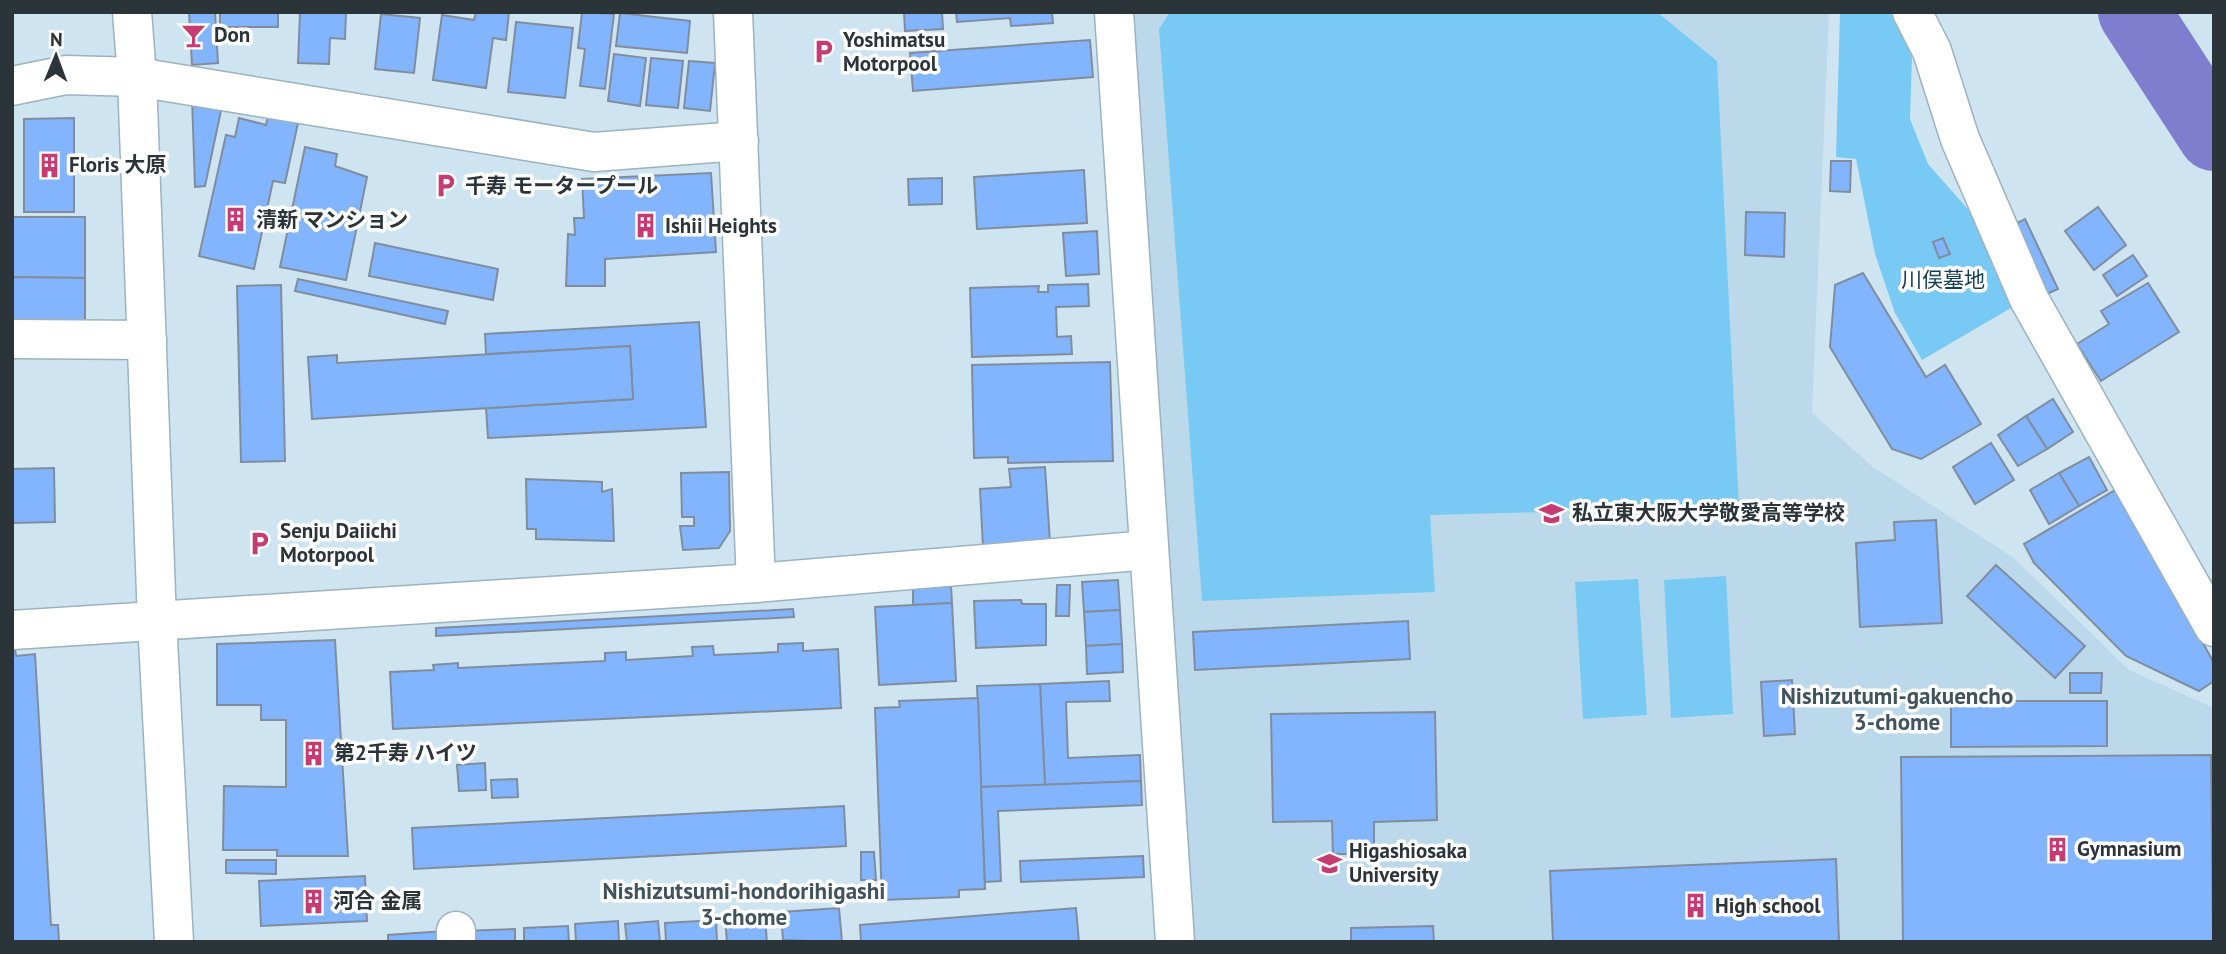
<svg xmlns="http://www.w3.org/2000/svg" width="2226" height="954" font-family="'PT Sans','Noto Sans JP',sans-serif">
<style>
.built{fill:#bbd9ea}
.green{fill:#78caf4}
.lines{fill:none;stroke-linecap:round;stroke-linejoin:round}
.river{stroke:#7f7ece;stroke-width:72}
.building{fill:#82b5fe;stroke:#818d9f;stroke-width:2}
.minor-casing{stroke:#9db2be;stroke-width:41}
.minor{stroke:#fff;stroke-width:38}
.labels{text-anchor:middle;stroke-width:7;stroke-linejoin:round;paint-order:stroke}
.poi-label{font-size:21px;font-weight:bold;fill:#2b3439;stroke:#fff;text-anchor:start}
.park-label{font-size:21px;fill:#154156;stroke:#fff}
.neighbourhood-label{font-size:23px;font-weight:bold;fill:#40535e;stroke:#fff}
</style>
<rect width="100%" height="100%" fill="#cee5f1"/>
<polygon class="built" points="1133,12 1829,12 1812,413 1873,467 2014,558 2129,670 2214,708 2214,942 1188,942 1171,696"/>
<g class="green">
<polygon points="1170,12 1657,12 1717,61 1739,507 1430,515 1435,592 1202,601 1159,29"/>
<polygon points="1840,12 1890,12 1912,56 1910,119 1928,164 1981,224 2016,305 1922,360 1895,313 1875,254 1856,159 1836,157"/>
<polygon points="1726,576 1733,714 1671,718 1664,580"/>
<polygon points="1638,579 1647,715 1583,719 1575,582"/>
</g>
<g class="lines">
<polyline class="river" points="2134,12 2214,135"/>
</g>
<g class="building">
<polygon points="189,12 215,12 218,63 192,65"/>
<rect x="220" y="12" width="58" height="15"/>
<polygon points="300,12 346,12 345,39 330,38 329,64 298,63"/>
<polygon points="476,12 509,12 506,40 493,38 486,88 433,80 442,15 474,20"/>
<polygon points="582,12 614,14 605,89 580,86 585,49 578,48"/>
<polygon points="904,12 942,12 943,29 905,31"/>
<polygon points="956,12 1052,12 1053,23 1011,26 1010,18 957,22"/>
<polygon points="620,13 690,21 687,53 616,46"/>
<polygon points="381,14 420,18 414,73 375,69"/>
<polygon points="516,22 573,28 565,98 508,92"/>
<polygon points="1090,40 1093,77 913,91 910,53"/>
<polygon points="614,54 646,58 640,106 608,101"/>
<polygon points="651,58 683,61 678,108 646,105"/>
<polygon points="689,61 715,63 710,111 684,108"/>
<polygon points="192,97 223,101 205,186 195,187"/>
<polygon points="268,116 298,123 285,183 273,181 254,269 199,256 226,135 235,137 239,118 266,125"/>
<polygon points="74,118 74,212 24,212 24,119"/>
<polygon points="305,147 337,154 335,166 367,177 346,280 280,267"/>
<polygon points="1831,161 1851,161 1850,192 1830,191"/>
<polygon points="1084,170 1087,223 977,229 974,177"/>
<polygon points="711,173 716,252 605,259 605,286 566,286 568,234 575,235 574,218 584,218 582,179"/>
<polygon points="942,178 942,204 909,205 908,179"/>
<polygon points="2098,207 2126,245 2094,270 2065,231"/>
<polygon points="1746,212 1785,213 1784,257 1745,255"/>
<polygon points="12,217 85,217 85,278 12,277"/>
<polygon points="2025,219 2058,289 2047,294 2015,224"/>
<polygon points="1097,231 1099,274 1066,276 1063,233"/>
<polygon points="1943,238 1950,254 1939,258 1933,242"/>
<polygon points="375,243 498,269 493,300 369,276"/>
<polygon points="2133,255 2147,276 2117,296 2103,275"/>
<polygon points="1863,273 1926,377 1945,365 1981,424 1921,459 1892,449 1830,347 1835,285"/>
<polygon points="12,277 85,278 85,327 12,327"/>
<polygon points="298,279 448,311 445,324 295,291"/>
<polygon points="2148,283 2179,332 2101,381 2077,344 2109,324 2101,311"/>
<polygon points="1088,284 1089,306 1056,307 1057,337 1071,336 1072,354 972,357 970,288 1039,286 1038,292 1048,292 1048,285"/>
<polygon points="281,285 285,461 241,462 237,286"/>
<polygon points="699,322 706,427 488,438 486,408 633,399 630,346 486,354 485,334"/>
<polygon points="630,346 633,399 312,419 308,357 337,355 337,363"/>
<polygon points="1110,362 1113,461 1008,463 1008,457 974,458 972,365"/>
<polygon points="2053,399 2073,432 2047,449 2026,416"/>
<polygon points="2026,416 2047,449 2018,466 1998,435"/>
<polygon points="1991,443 2014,480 1975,504 1953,467"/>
<polygon points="2089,457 2107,490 2079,506 2059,473"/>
<polygon points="1045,467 1050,542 983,547 980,489 1011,487 1009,469"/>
<polygon points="54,468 55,522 12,523 12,469"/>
<polygon points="729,472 730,531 719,548 683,550 680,526 694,526 694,517 682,517 681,473"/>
<polygon points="2059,473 2079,506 2049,524 2030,490"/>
<polygon points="526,479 602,482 602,492 612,489 614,541 536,539 536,529 527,529"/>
<polygon points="2117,489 2214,663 2214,681 2199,691 2126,656 2034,563 2024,544"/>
<polygon points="1936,520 1942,623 1860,627 1856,543 1895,540 1894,522"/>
<polygon points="1996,565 2085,646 2055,678 1967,596"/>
<polygon points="1118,580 1120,610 1084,612 1082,582"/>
<polygon points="1057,585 1070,585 1069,616 1056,616"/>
<polygon points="951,586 952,603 913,605 913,588"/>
<polygon points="1021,600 1022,604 1046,604 1046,645 976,648 974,601"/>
<polygon points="952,603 956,681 879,685 875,607"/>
<polygon points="793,609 794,617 436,636 436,628"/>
<polygon points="1120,610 1122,644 1086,646 1084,612"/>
<polygon points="1408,621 1410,659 1195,670 1193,632"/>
<polygon points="335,640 348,856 277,856 277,850 223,850 224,786 286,787 286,720 261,720 261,705 217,705 217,644"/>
<polygon points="803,643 803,651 838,649 841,708 393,729 390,672 434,670 433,665 458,663 458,668 605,661 605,653 626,652 626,660 693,656 692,647 713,646 714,655 778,652 778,644"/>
<polygon points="1122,644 1123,672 1087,674 1086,646"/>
<polygon points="12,649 15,649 16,656 35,654 51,925 58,925 59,941 12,942"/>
<polygon points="2070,673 2102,673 2101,693 2070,693"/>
<polygon points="1792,680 1795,734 1764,736 1761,682"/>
<polygon points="1109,681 1110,701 1066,702 1068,758 1140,755 1141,781 1045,785 1040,684"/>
<polygon points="1040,684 1045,785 981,787 977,686"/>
<polygon points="978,698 985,889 959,890 959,897 882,900 875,708 900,707 899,701"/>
<polygon points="1951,701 2107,701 2107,746 1951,747"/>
<polygon points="1435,712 1437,820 1374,822 1374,854 1333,854 1332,821 1273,822 1271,714"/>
<polygon points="2211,755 2213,942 1903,942 1901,757"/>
<polygon points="485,763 486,790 459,791 457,765"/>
<polygon points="517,779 518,797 492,798 491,780"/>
<polygon points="1141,781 1142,805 998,811 1001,881 985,882 981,787"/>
<polygon points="844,806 846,846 414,869 412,828"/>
<polygon points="861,852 874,852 876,880 861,880"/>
<polygon points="1143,856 1144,877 1021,882 1020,861"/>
<polygon points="1836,859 1839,942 1553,942 1550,871"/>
<polygon points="226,860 276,860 276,874 226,873"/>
<polygon points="365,876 367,921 261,926 259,881"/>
<polygon points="839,908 842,942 783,940 781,912"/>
<polygon points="1076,908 1079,942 861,942 860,925"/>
<polygon points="765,917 767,942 727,942 725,919"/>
<polygon points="716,920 717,942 666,942 665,923"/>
<polygon points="618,921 619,942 576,942 575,924"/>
<polygon points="658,921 660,942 627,942 625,924"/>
<polygon points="568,926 569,942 524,942 524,928"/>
<polygon points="1433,926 1434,942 1351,942 1351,928"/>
<polygon points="515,929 515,942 463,942 462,931"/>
<polygon points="444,931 445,942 388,942 388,935"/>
</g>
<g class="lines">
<defs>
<g id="minor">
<polyline points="132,12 137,77 157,621 174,942"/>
<polyline points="733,12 756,583"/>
<polyline points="1114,12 1175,942"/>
<polyline points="1912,12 1932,51 1960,139 2029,299 2214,627"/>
<polyline points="12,86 66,75 137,77 594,152 739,141"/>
<polyline points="12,339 147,340"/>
<polyline points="12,630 756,583 1149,550"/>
<polyline points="456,942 456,931"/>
</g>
</defs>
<use href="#minor" class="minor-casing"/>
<use href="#minor" class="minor"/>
</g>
<defs>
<symbol id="bar-bare" viewBox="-9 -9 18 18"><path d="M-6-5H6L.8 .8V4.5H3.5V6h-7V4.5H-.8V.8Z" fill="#c53b72" stroke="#fff" stroke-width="2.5" paint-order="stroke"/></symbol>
<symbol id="parking-bare" viewBox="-9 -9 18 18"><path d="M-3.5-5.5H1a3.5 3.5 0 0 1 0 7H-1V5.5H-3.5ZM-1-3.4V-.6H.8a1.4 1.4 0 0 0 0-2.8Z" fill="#c53b72" stroke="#fff" stroke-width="2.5" paint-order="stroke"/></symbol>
<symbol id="building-bare" viewBox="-9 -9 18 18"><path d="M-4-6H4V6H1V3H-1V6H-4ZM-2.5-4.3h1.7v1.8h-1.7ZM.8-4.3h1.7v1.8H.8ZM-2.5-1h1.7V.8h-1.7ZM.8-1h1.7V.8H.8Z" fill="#c53b72" stroke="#fff" stroke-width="2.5" paint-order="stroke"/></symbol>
<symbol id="school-bare" viewBox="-9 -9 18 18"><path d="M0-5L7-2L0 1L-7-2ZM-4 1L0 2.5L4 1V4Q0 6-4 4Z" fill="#c53b72" stroke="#fff" stroke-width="2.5" paint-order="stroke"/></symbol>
<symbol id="university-bare" viewBox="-9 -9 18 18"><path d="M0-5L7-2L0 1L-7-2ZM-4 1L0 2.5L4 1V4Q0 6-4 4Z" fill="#c53b72" stroke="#fff" stroke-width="2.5" paint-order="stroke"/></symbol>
</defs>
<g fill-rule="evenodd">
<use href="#bar-bare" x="176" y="18" width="35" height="35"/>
<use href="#parking-bare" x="806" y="34" width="35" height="35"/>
<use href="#building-bare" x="32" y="148" width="35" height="35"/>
<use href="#parking-bare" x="428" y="168" width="35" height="35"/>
<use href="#building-bare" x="218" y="202" width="35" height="35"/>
<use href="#building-bare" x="628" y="208" width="35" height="35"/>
<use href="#school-bare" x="1534" y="496" width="35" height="35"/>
<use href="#parking-bare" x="242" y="526" width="35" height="35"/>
<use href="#building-bare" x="296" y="736" width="35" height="35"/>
<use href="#building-bare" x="2040" y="832" width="35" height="35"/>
<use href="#university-bare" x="1312" y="846" width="35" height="35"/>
<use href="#building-bare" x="296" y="884" width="35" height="35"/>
<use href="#building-bare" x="1678" y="888" width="35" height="35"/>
</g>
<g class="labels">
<g class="poi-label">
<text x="214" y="42">Don</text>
<text x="843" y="47">Yoshimatsu<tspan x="843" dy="24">Motorpool</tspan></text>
<text x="69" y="172">Floris 大原</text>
<text x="465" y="193">千寿 モータープール</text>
<text x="256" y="227">清新 マンション</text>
<text x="665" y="233">Ishii Heights</text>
<text x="1572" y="520">私立東大阪大学敬愛高等学校</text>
<text x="280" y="538">Senju Daiichi<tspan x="280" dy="24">Motorpool</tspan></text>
<text x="334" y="760">第2千寿 ハイツ</text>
<text x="2077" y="856">Gymnasium</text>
<text x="1349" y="858">Higashiosaka<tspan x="1349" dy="24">University</tspan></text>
<text x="333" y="908">河合 金属</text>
<text x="1715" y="913">High school</text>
</g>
<g class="park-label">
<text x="1943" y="287">川俣墓地</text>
</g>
<g class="neighbourhood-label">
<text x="1897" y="704">Nishizutumi-gakuencho<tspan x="1897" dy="26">3-chome</tspan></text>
<text x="744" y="899">Nishizutsumi-hondorihigashi<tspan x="744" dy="26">3-chome</tspan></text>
</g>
</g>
<rect width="2226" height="954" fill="none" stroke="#2b3439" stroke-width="28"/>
<g transform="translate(56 56) rotate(1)" stroke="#ffffff" stroke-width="5" paint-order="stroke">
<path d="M0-5L12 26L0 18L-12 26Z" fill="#2b3439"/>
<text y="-10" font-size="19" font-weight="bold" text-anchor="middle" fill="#2b3439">N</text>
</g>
</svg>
